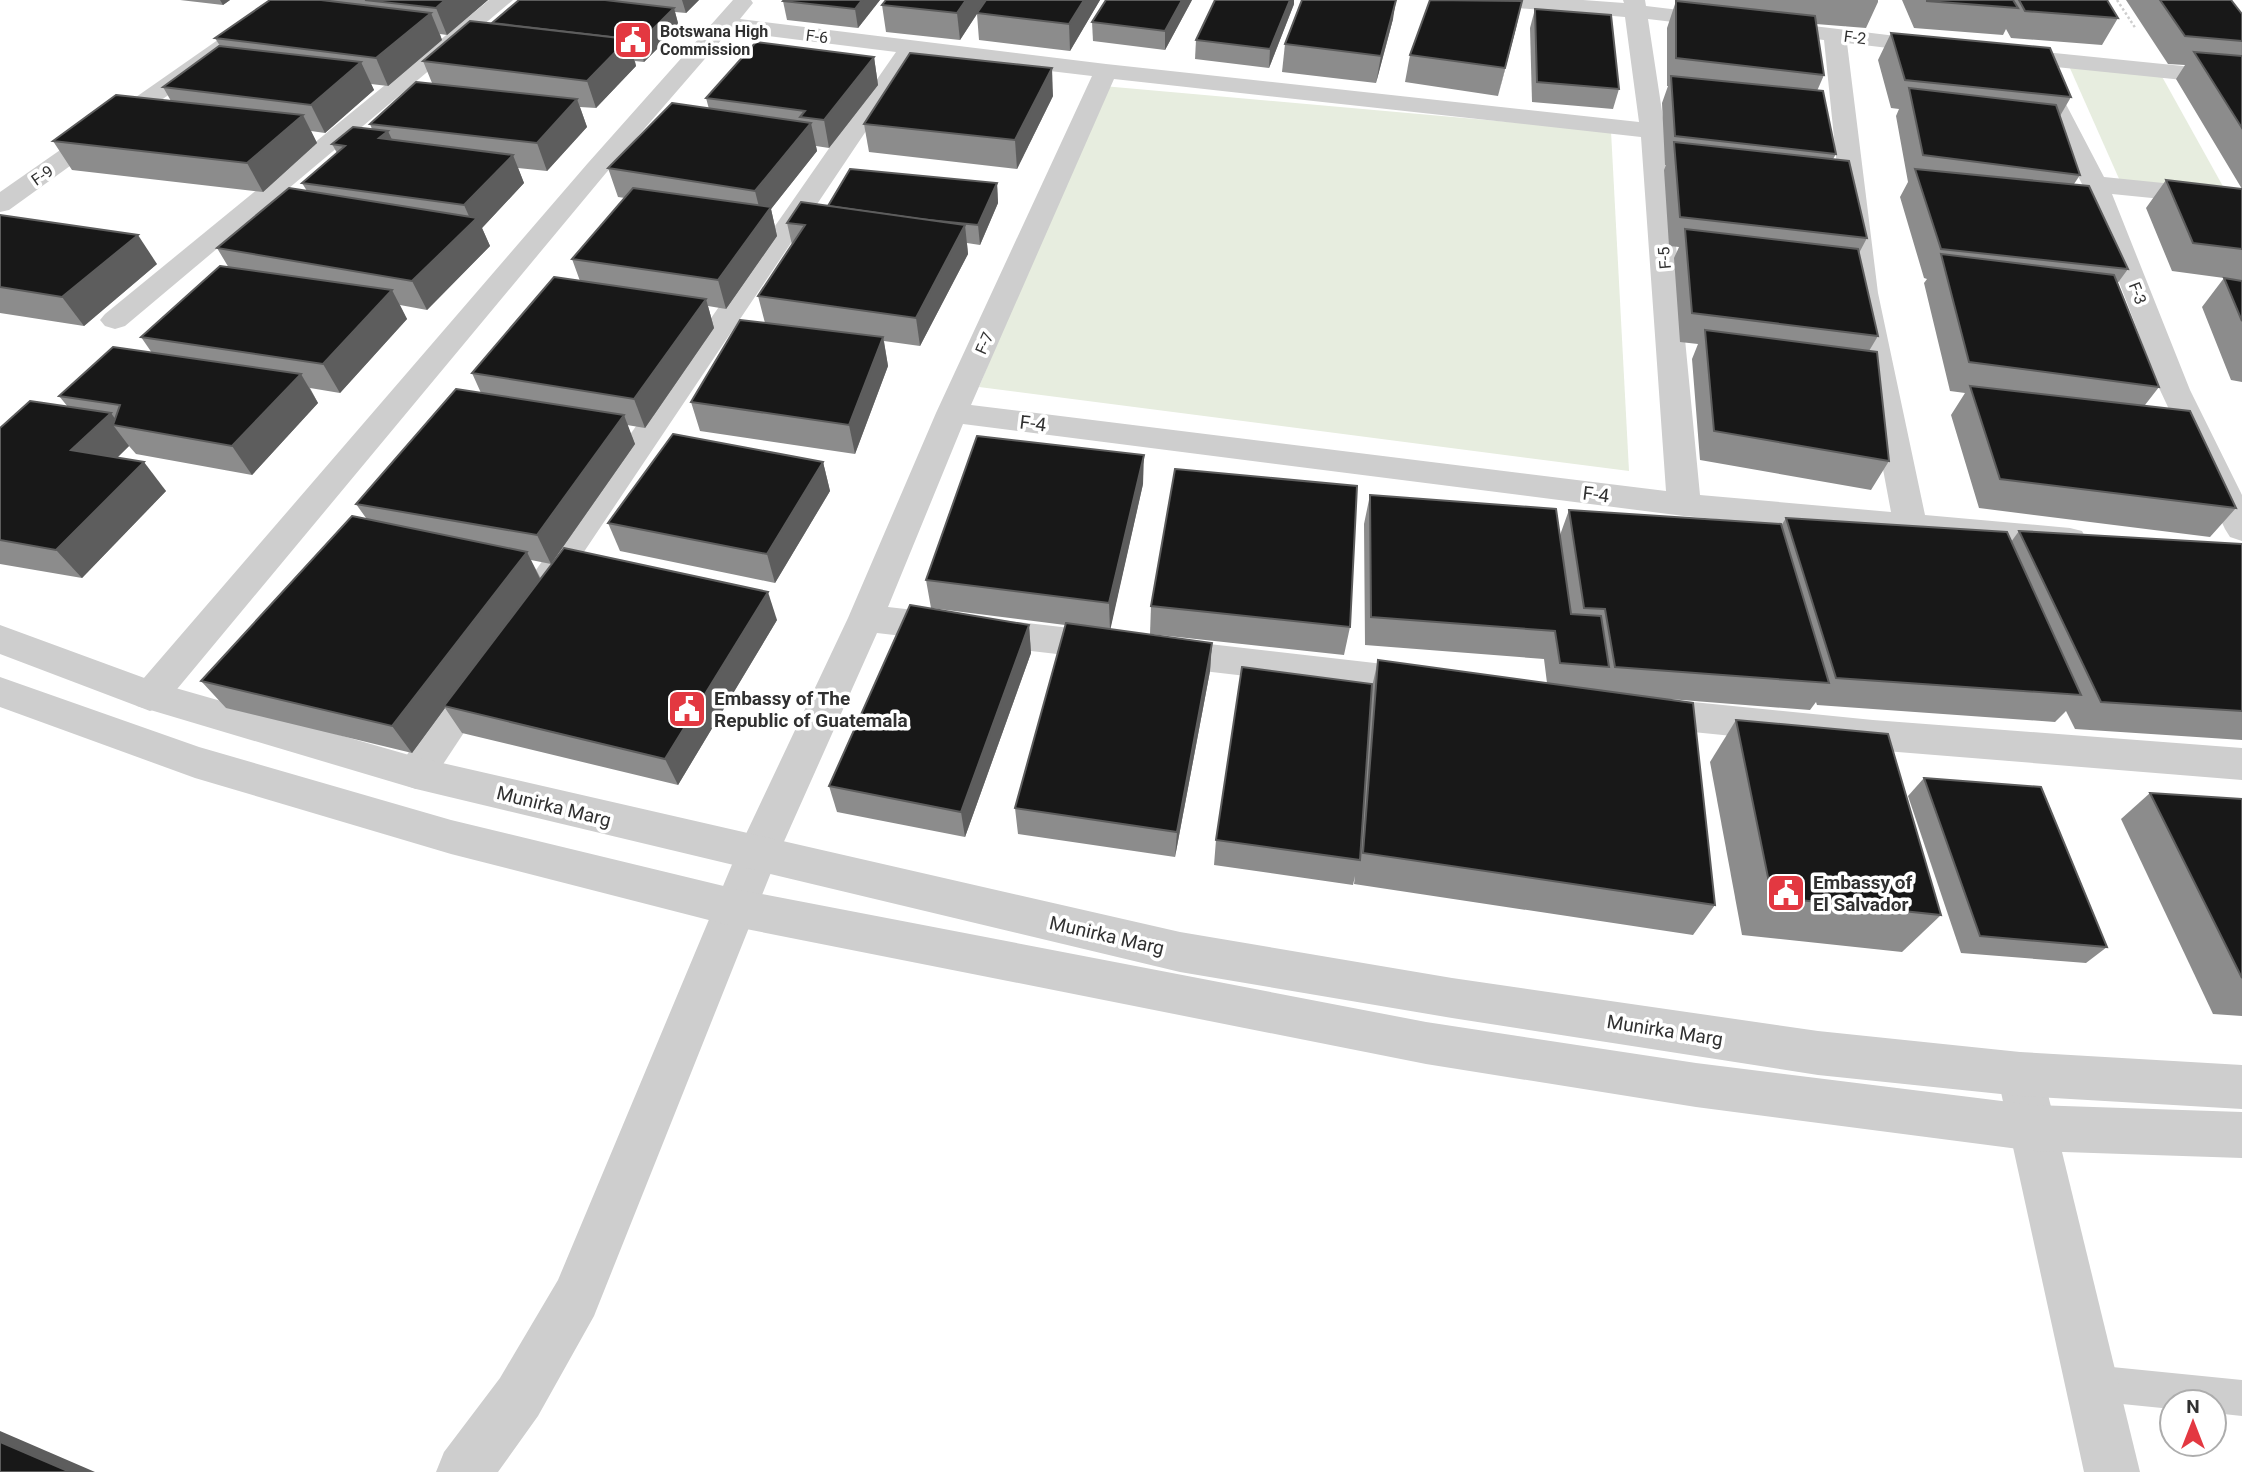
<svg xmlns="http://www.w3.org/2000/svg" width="2242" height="1472" font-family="Roboto,sans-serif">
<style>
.green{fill:#e7eddf}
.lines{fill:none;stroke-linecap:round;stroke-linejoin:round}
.path{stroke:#cecece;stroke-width:2.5;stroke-dasharray:2.5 2.5;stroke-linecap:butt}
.service{fill:#cecece;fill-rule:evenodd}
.minor{fill:#cecece;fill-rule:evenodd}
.tertiary{fill:#cecece;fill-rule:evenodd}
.wall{fill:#8c8c8c}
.shaded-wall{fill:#5d5d5d}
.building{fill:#181818;stroke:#5d5d5d;stroke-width:2}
.labels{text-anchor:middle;stroke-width:7;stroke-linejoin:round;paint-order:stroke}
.far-poi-label{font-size:16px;font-weight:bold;fill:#313131;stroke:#fff;text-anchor:start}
.far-street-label{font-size:16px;fill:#313131;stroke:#fff}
.street-label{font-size:19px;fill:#313131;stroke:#fff}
.poi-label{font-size:19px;font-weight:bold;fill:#313131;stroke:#fff;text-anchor:start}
</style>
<rect width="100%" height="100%" fill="#fff"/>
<g class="green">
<polygon points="2069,66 2160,73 2225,190 2120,181"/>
<polygon points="1103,86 1611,131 1629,471 979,387"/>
</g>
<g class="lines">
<polyline class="path" points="2117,0 2136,29"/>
<polygon class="service" points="2092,1365 2242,1380 2242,1416 2214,1413 2214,1402 2172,1402 2172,1409 2092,1401 2079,1396 2074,1383 2079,1370"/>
<g class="minor">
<polygon points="275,0 300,0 9,210 0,212 0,192"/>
<polygon points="489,0 513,0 125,326 115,329 105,326 100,320 105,314"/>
<path d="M733,0H751L753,3L740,19L1106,64L1639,122L1625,17L1505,7L1497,5L1494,0H1583L1624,3L1623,0H1645L1646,6L1946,42L1949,47L1946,52L1938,54L1847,43L1878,293L1925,515L2070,528L2082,531L2087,540L2082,549L2070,552L1684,516L963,424L888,607L1427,669L1440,673L1446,683L1440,693L1427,697L877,633L778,855L594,1316L538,1416L498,1472H436L444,1452L500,1378L558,1280L736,855L848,618L936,413L1092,76L917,55L551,601L539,605L527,601L521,592L527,583L896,52L729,31L606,173L163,706L150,711L137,706L131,696L137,686L588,163ZM1648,19L1824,40L1850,293L1891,512L1700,495L1665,131ZM1114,79L1641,137L1666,491L971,405Z"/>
<polygon points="2004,48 2242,72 2242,86 2046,66 2104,177 2242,191 2242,207 2112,194 2190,390 2242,495 2242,541 2230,537 2225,529 2160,390 2082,184 2024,69 2028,64 1996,60 1992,55 1996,50"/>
<polygon points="481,663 494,667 500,677 494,687 430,784 416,789 402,784 396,773 402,762 468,667"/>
<polygon points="1643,697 1873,720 2242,748 2242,780 1873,750 1643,727 1630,723 1624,712 1630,701"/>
<polygon points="2020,1052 2036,1058 2043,1074 2140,1472 2084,1472 1997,1074 2004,1058"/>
</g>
<g class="tertiary">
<polygon points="0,625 158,683 416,757 1180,932 1452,978 1818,1031 2020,1052 2242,1065 2242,1109 2020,1096 1818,1075 1452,1018 1180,972 416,789 137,706 0,654"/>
<polygon points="0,677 199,747 451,820 736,889 1426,1022 1696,1063 2034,1105 2242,1112 2242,1158 2034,1151 1696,1107 1426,1064 736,927 451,854 195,778 0,707"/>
</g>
</g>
<g class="wall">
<polygon points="180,0 230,0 223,5"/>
<polygon points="270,0 488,0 447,35 440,34 442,40 388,86 371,84 374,90 325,133 311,131 317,143 263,192 72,170 53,141 171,101 163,87 220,46 215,38"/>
<polygon points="519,0 699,0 686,13 675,12 679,27 644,62 635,61 636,66 596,108 580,107 587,127 547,171 518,168 524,183 482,228 490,246 427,310 400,305 407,319 340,393 310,388 318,403 252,475 136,454 129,446 117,458 166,491 82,578 0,564 0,428 68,407 59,396 152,353 141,337 229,268 217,248 307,191 302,183 337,153 332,144 372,129 370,124 432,83 423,61 492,23"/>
<polygon points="784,0 880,0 858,28 787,20 783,1"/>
<polygon points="986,0 1100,0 1070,51 979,40 977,14 960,40 886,32 882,5"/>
<polygon points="1192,0 1165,50 1093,41 1092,22"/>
<polygon points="1675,0 1878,0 1878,2 1866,28 1816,24 1824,75 1817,91 1836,154 1833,159 1867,238 1859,253 1878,336 1869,351 1889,461 1871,490 1700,460 1692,359 1698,344 1680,342 1674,258 1679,247 1669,246 1664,170 1666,165 1665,165 1662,103 1668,86 1667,86 1667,28 1675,4"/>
<polygon points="1902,0 2107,0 2118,18 2102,45 2011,38 2006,29 2003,35 1914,28"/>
<polygon points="2126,0 2231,0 2242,14 2242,189 2176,79 2185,65 2168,64"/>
<polygon points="1522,1 1498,96 1405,82 1410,55"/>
<polygon points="1294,4 1269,68 1195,59 1196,40"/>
<polygon points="1535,9 1619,89 1613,109 1532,102 1530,28"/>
<polygon points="1393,19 1376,83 1282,72 1285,44"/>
<polygon points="1891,33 2071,97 2060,116 2080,175 2074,184 2128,269 2117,284 2159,387 2145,405 2236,508 2210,537 1979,508 1951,415 1965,393 1950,391 1924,283 1927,279 1924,278 1900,197 1908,182 1896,116 1899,109 1891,108 1878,60"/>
<polygon points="874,57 878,85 829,148 816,146 817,151 771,209 777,236 726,309 708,306 714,328 645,428 627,425 635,444 551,564 531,560 541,579 777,620 678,785 462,733 445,708 412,753 226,708 201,681 366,518 356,504 481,393 472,373 580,281 572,259 625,198 618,197 608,168 709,109 706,98"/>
<polygon points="1053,96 1017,169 869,152 864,124"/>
<polygon points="2166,180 2242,189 2242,382 2231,380 2202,307 2224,278 2172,271 2146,208"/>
<polygon points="997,183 998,203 980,245 967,243 968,254 920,346 884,341 888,366 855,454 700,431 691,402 765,323 758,296 792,245 787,223 828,206"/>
<polygon points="0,215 157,264 84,326 0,313"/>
<polygon points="823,462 830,491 775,583 620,551 608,523"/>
<polygon points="1143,484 1110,629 1212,643 1210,671 1175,857 1018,834 1015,808 1065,625 931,608 926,580"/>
<polygon points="1370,495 1560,535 1569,510 1781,526 1786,518 2011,542 2019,531 2242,544 2242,740 2075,729 2066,711 2055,722 1817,705 1816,702 1810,710 1669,699 1715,905 1693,935 1354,884 1355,876 1353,885 1214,865 1216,840 1372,687 1378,660 1547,683 1544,659 1365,645 1364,524"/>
<polygon points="1151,606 1350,627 1344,655 1150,634"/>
<polygon points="1029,625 1031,653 965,837 837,812 829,786"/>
<polygon points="1736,720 1941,915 1902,952 1742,935 1710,762"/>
<polygon points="1924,778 2107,947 2086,963 1961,953 1908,796"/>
<polygon points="2150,793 2242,799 2242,1016 2213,1014 2121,819"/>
</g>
<g class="shaded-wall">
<polygon points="220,0 230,0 223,5"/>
<polygon points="445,0 488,0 447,35 436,8"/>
<polygon points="682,0 699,0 686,13"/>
<polygon points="862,0 880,0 858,28 855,9"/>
<polygon points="966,0 986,0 960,40 957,13"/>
<polygon points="1084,0 1100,0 1070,51 1069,24"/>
<polygon points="1182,0 1192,0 1165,50 1165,31"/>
<polygon points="1290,0 1294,0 1294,4 1269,68 1270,49"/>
<polygon points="1396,0 1393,19 1376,83 1381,56"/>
<polygon points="1522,1 1516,28 1498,96 1505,68"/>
<polygon points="674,8 679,27 644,62 639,43"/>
<polygon points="431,13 442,40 388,86 376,58"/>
<polygon points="628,39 636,66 596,108 587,81"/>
<polygon points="874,57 878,85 829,148 824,120"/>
<polygon points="361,62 374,90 325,133 311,105"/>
<polygon points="1052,68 1053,96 1017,169 1015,140"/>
<polygon points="577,99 587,127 547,171 537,143"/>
<polygon points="303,115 317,143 263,192 247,163"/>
<polygon points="811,123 817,151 771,209 777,236 726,309 718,280 762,219 755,191"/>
<polygon points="388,131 401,159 379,138"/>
<polygon points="513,155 524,183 482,228 490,246 427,310 412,281 472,223 464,205"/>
<polygon points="997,183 998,203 980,245 978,225"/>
<polygon points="965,225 968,254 920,346 916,318"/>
<polygon points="138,235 157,264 84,326 62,297"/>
<polygon points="392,290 407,319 340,393 323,364"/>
<polygon points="706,299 714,328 645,428 634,399"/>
<polygon points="883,337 888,366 855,454 849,425"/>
<polygon points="301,374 318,403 252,475 232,446"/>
<polygon points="111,413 121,427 113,425 129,446 95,479 71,450"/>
<polygon points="624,415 635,444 551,564 537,535"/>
<polygon points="1144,455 1143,484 1110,631 1109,603"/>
<polygon points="144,462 166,491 82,578 56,550"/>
<polygon points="823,462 830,491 775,583 767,554"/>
<polygon points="527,552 541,581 444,706 445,708 412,753 392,726"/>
<polygon points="768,592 777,620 678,785 665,759"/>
<polygon points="1029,625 1031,653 965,837 961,812"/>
<polygon points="1212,643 1210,671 1175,857 1177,832"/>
<polygon points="0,1431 95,1472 70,1472 0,1442"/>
</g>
<g class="building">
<polygon points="270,0 321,0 431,13 376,58 215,38"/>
<polygon points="365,0 445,0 436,8"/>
<polygon points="519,0 605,0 674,8 639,43 629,42 628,39 492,23"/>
<polygon points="784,0 862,0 855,9 783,1"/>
<polygon points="886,0 966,0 957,13 882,5"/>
<polygon points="986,0 1084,0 1069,24 977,13"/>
<polygon points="1106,0 1182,0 1165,31 1092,22"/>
<polygon points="1215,0 1290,0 1270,49 1196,40"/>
<polygon points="1302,0 1396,0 1381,56 1285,44"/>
<polygon points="1430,0 1522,1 1505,68 1410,55"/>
<polygon points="1927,0 2013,0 2018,8 1927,1"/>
<polygon points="2019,0 2107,0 2118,18 2025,11"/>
<polygon points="2160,0 2231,0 2242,14 2242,41 2185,36"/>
<polygon points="1676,1 1815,16 1824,75 1676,58"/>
<polygon points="1535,9 1611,15 1619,89 1537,82"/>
<polygon points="470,21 628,39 587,81 423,61"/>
<polygon points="1891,33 2050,48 2071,97 1905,80"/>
<polygon points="756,42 874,57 824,120 800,117 805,111 706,98"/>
<polygon points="219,46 361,62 311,105 163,87"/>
<polygon points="2194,52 2242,56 2242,128"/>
<polygon points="910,53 1052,68 1015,140 864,124"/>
<polygon points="1671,76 1823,91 1836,154 1675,136"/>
<polygon points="416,82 577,99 537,143 370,124"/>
<polygon points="1909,88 2056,105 2080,175 1923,155"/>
<polygon points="116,95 303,115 247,163 53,141"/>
<polygon points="672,103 811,123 755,191 608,168"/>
<polygon points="353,127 388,131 379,138 513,155 464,205 302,183 345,146 332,144"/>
<polygon points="1674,142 1849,161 1867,238 1680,217"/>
<polygon points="850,169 997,183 978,225 919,219 828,206"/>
<polygon points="1915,169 2089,186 2128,269 1941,249"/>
<polygon points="2166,180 2242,189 2242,249 2193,243"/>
<polygon points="289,188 477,218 412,281 217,248"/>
<polygon points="633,188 771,207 718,280 572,259"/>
<polygon points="801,202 965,225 916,318 758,296 805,225 787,223"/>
<polygon points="0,215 138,235 62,297 0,287"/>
<polygon points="1685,229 1858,249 1878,336 1692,313"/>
<polygon points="1941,254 2114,275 2159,387 1969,362"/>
<polygon points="220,266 392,290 323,364 141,337"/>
<polygon points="554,277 706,299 634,399 472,373"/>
<polygon points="2224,278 2242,281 2242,321"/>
<polygon points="740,320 883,337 849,425 691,402"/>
<polygon points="1705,330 1877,352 1889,461 1714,431"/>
<polygon points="113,347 301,374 232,446 113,425 120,405 59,396"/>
<polygon points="1970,386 2190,411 2236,508 2000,479"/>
<polygon points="456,389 624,415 537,535 356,504"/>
<polygon points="30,401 111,413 71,450 144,462 56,550 0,540 0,428"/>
<polygon points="673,434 823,462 767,554 608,523"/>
<polygon points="977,436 1144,455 1109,603 926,580"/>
<polygon points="1175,469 1357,486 1350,627 1151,606"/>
<polygon points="1370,495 1556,509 1571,614 1601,616 1609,667 1560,663 1555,631 1371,617"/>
<polygon points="1569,510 1781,524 1829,683 1615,667 1605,609 1584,608"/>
<polygon points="352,516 527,552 392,726 201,681"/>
<polygon points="1786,518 2007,532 2081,695 1836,678"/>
<polygon points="2019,531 2242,544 2242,711 2101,702"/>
<polygon points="564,548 768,592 665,759 444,706"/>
<polygon points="910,605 1029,625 961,812 829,786"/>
<polygon points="1066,623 1212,643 1177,832 1015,808"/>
<polygon points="1378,660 1693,703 1715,905 1363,853"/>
<polygon points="1242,667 1372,684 1360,860 1216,840"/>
<polygon points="1736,720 1888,734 1941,915 1772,897"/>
<polygon points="1924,778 2041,787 2107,947 1980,936"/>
<polygon points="2150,793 2242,799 2242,978"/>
<polygon points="0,1442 70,1472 0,1472"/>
</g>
<defs>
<symbol id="civic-square" viewBox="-11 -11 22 22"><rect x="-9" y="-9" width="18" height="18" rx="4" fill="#e33841" stroke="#fff"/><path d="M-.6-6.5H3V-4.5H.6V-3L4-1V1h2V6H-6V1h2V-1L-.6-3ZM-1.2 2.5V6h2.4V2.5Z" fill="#fff"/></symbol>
</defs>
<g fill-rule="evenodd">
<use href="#civic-square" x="611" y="18" width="44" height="44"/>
<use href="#civic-square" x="665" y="687" width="44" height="44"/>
<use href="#civic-square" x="1764" y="871" width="44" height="44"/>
</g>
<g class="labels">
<g class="far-poi-label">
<text x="660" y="37">Botswana High<tspan x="660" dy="18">Commission</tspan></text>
</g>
<g class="far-street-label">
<text transform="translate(817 36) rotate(7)" y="6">F-6</text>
<text transform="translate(1855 37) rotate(7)" y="6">F-2</text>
<text transform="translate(42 175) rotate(-35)" y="6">F-9</text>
<text transform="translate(1664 258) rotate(-95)" y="6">F-5</text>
<text transform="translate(2138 293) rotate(69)" y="6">F-3</text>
<text transform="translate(984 343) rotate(-66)" y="6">F-7</text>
</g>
<g class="street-label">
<text transform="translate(1033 423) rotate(7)" y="7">F-4</text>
<text transform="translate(1596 494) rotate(7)" y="7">F-4</text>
<text transform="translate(554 806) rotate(14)" y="7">Munirka Marg</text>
<text transform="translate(1107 935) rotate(13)" y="7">Munirka Marg</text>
<text transform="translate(1665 1030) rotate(9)" y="7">Munirka Marg</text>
</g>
<g class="poi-label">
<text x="714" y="705">Embassy of The<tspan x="714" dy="22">Republic of Guatemala</tspan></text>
<text x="1813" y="889">Embassy of<tspan x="1813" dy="22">El Salvador</tspan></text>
</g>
</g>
<g transform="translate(2193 1423)"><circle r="33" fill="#ffffff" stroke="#adadad" stroke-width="2"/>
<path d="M0-5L12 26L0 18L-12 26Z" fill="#e33841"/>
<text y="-10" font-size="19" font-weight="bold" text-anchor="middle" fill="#313131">N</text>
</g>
</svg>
